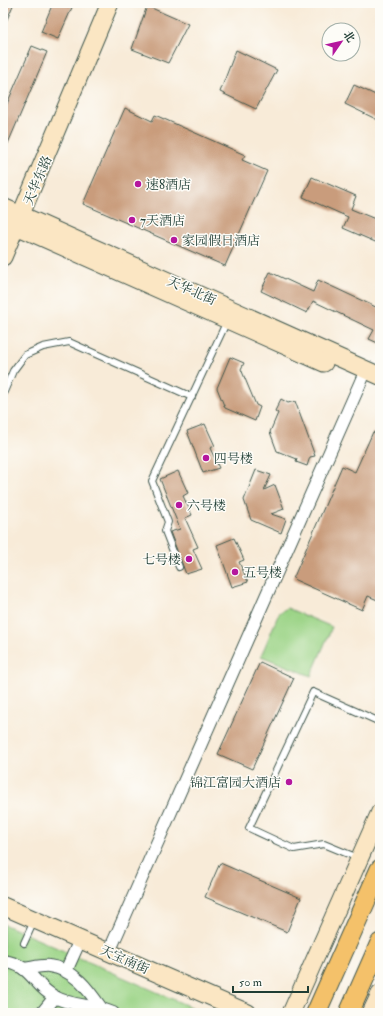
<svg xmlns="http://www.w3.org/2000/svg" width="383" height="1016" font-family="'IM FELL Double Pica','Noto Serif SC',serif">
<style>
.green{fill:#9cd487;stroke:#5e885e}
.building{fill:#c99c7b}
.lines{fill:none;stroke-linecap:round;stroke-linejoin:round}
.lane-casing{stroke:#40574d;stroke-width:8}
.street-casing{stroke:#40574d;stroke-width:14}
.secondary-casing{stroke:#40574d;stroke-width:19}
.primary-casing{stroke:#40574d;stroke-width:21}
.lane{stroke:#fff;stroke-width:6}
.street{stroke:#fff;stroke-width:12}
.secondary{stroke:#fbe6c3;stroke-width:17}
.primary{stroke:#f4c16a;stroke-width:19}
.poi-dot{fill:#b5179e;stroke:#fdfcf7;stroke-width:1.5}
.labels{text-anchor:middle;stroke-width:3;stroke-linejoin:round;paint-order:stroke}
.street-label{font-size:13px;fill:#1f3d34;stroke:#fdfcf7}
.poi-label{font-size:13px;fill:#1f3d34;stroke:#fdfcf7;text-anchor:start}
</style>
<rect width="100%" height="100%" fill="#fdfcf7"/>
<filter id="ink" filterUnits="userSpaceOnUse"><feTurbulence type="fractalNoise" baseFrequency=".025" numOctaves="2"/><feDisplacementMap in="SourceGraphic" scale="8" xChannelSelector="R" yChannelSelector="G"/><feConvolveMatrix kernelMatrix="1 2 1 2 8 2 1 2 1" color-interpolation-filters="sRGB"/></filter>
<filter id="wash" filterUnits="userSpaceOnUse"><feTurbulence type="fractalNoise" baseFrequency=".012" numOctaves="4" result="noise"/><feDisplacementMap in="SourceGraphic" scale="16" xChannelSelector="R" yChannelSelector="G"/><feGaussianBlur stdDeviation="0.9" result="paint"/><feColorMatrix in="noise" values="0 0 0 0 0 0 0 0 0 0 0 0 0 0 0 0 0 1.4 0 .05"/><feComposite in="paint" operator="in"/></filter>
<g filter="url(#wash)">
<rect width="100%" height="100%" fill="#f8ebd8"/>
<g class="green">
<polygon points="287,608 332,627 311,676 261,656 279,613"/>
<polygon points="3,924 204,1013 3,1013"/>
</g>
<g id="blocks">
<g class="building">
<polygon points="3,3 14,3 3,29"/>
<polygon points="53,3 74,3 58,39 41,32"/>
<polygon points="147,6 188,24 168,63 132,49"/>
<polygon points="32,46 47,52 3,155 3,113"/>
<polygon points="236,50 277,70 256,109 220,92"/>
<polygon points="354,85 380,97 380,121 345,104"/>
<polygon points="125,108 152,121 155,115 245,155 242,160 267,171 225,266 83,204"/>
<polygon points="312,177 356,196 351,209 380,221 380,244 343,228 348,217 303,197"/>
<polygon points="270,272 313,292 318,280 380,309 380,344 369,339 374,330 313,301 307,313 261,291"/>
<polygon points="230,357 244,363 241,369 256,405 260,407 255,421 225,408 217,388"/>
<polygon points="281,399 288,403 295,401 315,456 310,457 307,466 296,462 297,459 277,451 270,432 278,413 275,411"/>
<polygon points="205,424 215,446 210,448 219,468 203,473 187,431"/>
<polygon points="373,432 380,436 380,601 368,596 362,610 293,579 342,466 355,472"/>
<polygon points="256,470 271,475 264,490 275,485 284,509 271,514 286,519 281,533 251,520 244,500"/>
<polygon points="178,471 188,493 183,496 192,515 185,518 198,547 193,549 202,569 186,574 170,532 180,529 160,479"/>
<polygon points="234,538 244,560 239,562 248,582 232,587 217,545"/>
<polygon points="260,662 294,678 252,769 218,754"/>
<polygon points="220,863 301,898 287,932 205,897"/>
</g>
</g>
</g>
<g filter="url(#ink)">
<use href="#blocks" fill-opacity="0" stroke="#40574d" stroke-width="1"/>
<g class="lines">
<defs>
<g id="lane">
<polyline points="3,394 13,371 25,355 43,347 69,342 192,397"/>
<polyline points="179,567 165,531 168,522 152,481 227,321"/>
<polyline points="358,858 324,844 294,849 249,828 313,692 380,722"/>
<polyline points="24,943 34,921"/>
</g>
<g id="street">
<polyline points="109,952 362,379"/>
<path d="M3,961C33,965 32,985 55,997C73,1007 94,1004 113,1013"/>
<path d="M24,969C32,968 42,965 49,966C74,969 88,989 101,1008"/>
<polyline points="66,971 80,940"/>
<polyline points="42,1013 55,997"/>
</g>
<g id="secondary">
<polyline points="3,207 380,376"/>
<polyline points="3,220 324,363"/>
<polyline points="3,257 110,3"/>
<polyline points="3,906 248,1013"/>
<polyline points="291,1013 380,812"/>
<polyline points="371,1013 380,994"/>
</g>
<g id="primary">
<polyline points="316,1013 380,869"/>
<polyline points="349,1013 380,943"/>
</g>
</defs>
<use href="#lane" class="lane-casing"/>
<use href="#street" class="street-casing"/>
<use href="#secondary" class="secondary-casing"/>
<use href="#primary" class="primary-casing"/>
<use href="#lane" class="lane"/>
<use href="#street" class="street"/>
<use href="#secondary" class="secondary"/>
<use href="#primary" class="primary"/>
</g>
</g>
<g class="poi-dot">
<circle cx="138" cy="184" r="4"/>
<circle cx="132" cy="220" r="4"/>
<circle cx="174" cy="240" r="4"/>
<circle cx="206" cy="458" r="4"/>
<circle cx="179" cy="505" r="4"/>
<circle cx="189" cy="559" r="4"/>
<circle cx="235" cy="572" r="4"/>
<circle cx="289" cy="782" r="4"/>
</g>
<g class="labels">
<g class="street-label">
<text transform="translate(37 180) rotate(-67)" y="5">天华东路</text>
<text transform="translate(192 290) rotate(24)" y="5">天华北街</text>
<text transform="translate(125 959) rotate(24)" y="5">天宝南街</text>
</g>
<g class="poi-label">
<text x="146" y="189">速8酒店</text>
<text x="140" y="225">7天酒店</text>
<text x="182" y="245">家园假日酒店</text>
<text x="214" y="463">四号楼</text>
<text x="187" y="510">六号楼</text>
<text x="181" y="564" text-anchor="end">七号楼</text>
<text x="243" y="577">五号楼</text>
<text x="281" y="787" text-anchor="end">锦江富园大酒店</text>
</g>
</g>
<rect width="383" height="1016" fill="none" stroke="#fdfcf7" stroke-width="16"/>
<g transform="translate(341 42) rotate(56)"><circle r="19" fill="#fdfcf7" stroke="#a4b0a9"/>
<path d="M0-3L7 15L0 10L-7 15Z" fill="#b5179e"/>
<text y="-6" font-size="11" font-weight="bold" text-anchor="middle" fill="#1f3d34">北</text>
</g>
<path d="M233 986v6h75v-6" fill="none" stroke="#1f3d34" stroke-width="2"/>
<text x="239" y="986" font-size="12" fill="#1f3d34" stroke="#fdfcf7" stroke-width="3" paint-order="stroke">50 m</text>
</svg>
